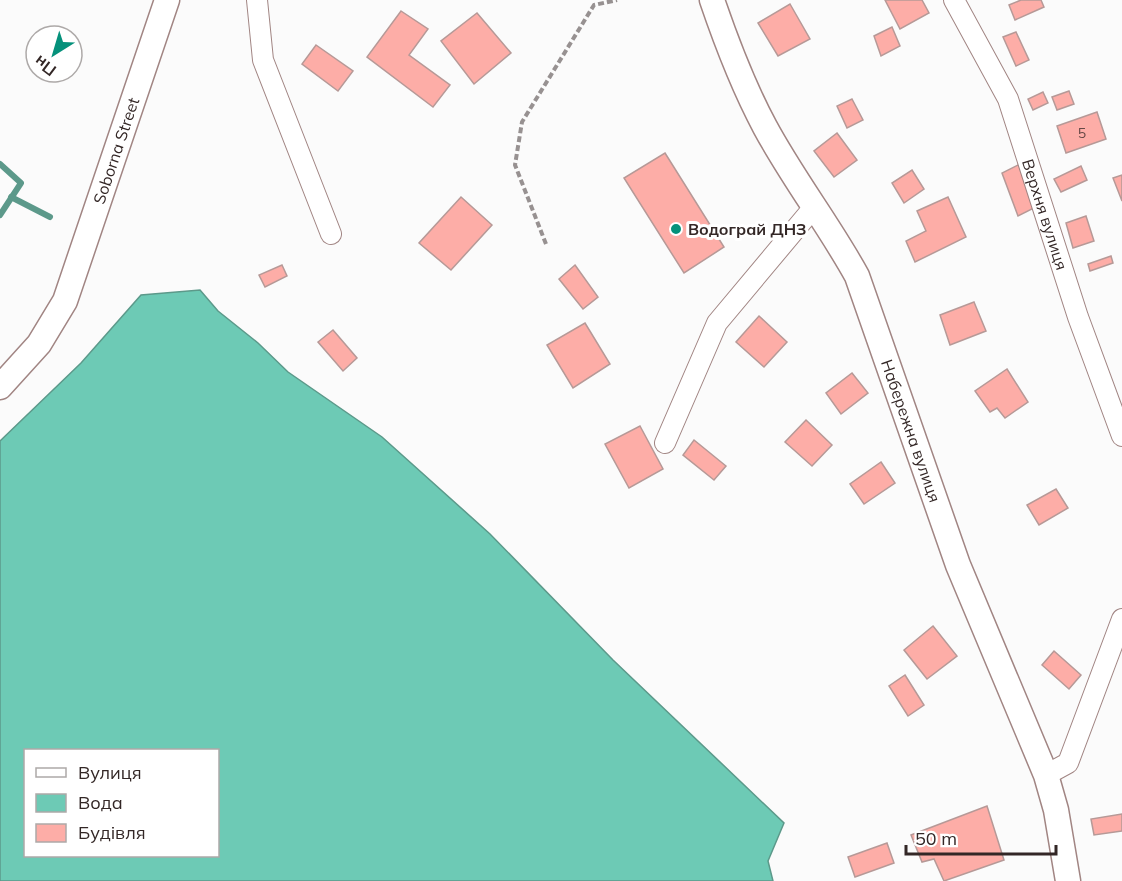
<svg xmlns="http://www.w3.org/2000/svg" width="1122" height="881" font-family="Mulish,sans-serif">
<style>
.water{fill:#6dcab5;stroke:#5c998a;stroke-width:1.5;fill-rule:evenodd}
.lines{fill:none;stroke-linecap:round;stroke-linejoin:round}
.stream{stroke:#5c998a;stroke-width:6}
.building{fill:#fdada7;stroke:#b69997;stroke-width:1.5}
.minor-casing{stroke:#a18583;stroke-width:22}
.tertiary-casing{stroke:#a18583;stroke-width:27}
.path{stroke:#979191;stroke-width:4;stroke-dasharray:6 3;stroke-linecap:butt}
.minor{stroke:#fff;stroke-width:20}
.tertiary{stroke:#fff;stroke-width:24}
.poi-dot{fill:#05917b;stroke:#fff;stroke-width:2}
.labels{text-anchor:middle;stroke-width:6;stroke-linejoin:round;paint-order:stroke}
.number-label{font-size:14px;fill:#664846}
.street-label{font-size:16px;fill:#332726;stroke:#fff}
.poi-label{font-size:16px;font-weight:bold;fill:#332726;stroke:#fff;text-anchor:start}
</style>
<rect width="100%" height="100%" fill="#fbfbfb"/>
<path class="water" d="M200,290L218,311L258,343L288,372L382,437L490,534L613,660L784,823L768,861L773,881H0V441L81,363L141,295ZM26,750H218V856H26Z"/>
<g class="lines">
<g class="stream">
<polyline points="0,164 21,183 0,215"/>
<polyline points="11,197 50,217"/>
</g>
</g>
<g class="building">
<polygon points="885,0 922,0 929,13 900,29"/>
<polygon points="1021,0 1041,0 1044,7 1015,20 1009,5"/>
<polygon points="790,4 810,39 778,56 758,23"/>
<polygon points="401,11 428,29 409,55 450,85 433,107 367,57"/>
<polygon points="477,13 511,53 474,84 441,41"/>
<polygon points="892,27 900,46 881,56 874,36"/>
<polygon points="1016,32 1029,60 1016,66 1003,37"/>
<polygon points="316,45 353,71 338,91 302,64"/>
<polygon points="1069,91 1074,104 1057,110 1052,97"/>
<polygon points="1043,92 1048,103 1033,110 1028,99"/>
<polygon points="852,99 863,120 847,128 837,106"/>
<polygon points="1097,112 1106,139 1066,153 1057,126"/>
<polygon points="837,133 857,160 834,177 814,151"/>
<polygon points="665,153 724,247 684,273 624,178"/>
<polygon points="1020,164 1038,206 1018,216 1002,173"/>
<polygon points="1081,166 1087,180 1061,192 1054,179"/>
<polygon points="912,170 924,189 904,203 892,183"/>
<polygon points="1122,175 1122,201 1113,178"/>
<polygon points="461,197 492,225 451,270 419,243"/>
<polygon points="948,197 966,237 915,262 906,241 926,231 917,211"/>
<polygon points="1086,216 1094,241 1073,248 1066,223"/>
<polygon points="1111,256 1113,263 1090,271 1088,264"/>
<polygon points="282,265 287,276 265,287 259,275"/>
<polygon points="575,265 598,297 583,309 559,279"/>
<polygon points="974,302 986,331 950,345 940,315"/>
<polygon points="759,316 787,342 764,367 736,342"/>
<polygon points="585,323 610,364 573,388 547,345"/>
<polygon points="333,330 357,358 343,371 318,342"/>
<polygon points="1007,369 1028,402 1005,418 997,408 990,412 975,391"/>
<polygon points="852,373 868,393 841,414 826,393"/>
<polygon points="806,420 832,445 812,466 785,442"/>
<polygon points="640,426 663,469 629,488 605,444"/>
<polygon points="694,440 726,466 714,480 683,455"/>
<polygon points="881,462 895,483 864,504 850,484"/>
<polygon points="1056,489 1068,508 1039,525 1027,505"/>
<polygon points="933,626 957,656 927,679 904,650"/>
<polygon points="1054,651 1081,675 1069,689 1042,665"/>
<polygon points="905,675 924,705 908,716 889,686"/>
<polygon points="987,806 1004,860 944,881 934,859 922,862 911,835"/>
<polygon points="1122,814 1122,831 1094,835 1091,819"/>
<polygon points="887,843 894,863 855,877 848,857"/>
</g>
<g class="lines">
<defs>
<g id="minor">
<polyline points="257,0 263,60 331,234"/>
<path id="s1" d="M954,0L1008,99L1078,317L1122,436"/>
<polyline points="665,443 717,323 814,207"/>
<polyline points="1046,775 1068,763 1122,619"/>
</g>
<g id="tertiary">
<path id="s2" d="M712,0C727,44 743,86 765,127C793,179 829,225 857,276L958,565L1046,775L1056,810L1068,881"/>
<path id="s3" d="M0,387L39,344L65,301L167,0"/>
</g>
</defs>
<use href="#minor" class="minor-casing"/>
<use href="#tertiary" class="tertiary-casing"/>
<polyline class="path" points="546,244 515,165 522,122 594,5 617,0"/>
<use href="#minor" class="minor"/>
<use href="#tertiary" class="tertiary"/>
</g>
<circle class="poi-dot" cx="676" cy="229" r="6"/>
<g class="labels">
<g class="number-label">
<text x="1082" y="138">5</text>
</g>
<g class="street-label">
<text dy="6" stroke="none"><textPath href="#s3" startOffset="267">Soborna Street</textPath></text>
<text dy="6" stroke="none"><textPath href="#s1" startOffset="234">Верхня вулиця</textPath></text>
<text dy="6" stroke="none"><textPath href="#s2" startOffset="477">Набережна вулиця</textPath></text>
</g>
<g class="poi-label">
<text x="688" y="235">Водограй ДНЗ</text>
</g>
</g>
<rect x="24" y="749" width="195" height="108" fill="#ffffff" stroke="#ada9a8" stroke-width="1.5"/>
<rect x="36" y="768" width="30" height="9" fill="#ffffff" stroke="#ada9a8" stroke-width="1.5"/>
<text x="78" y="779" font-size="18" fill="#332726">Вулиця</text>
<rect x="36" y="794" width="30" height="18" fill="#6dcab5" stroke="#ada9a8" stroke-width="1.5"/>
<text x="78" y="809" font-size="18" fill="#332726">Вода</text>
<rect x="36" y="824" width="30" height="18" fill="#fdada7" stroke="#ada9a8" stroke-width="1.5"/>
<text x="78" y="839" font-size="18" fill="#332726">Будівля</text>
<g transform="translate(54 54) rotate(217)"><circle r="28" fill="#ffffff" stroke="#ada9a8" stroke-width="1.5"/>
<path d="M0-4.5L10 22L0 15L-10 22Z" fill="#05917b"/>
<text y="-9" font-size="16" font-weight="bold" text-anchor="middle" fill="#332726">Пн</text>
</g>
<path d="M906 845v9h150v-9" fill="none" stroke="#332726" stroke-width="3"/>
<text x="915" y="845" font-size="18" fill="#332726" stroke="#ffffff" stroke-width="4.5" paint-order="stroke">50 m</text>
</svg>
